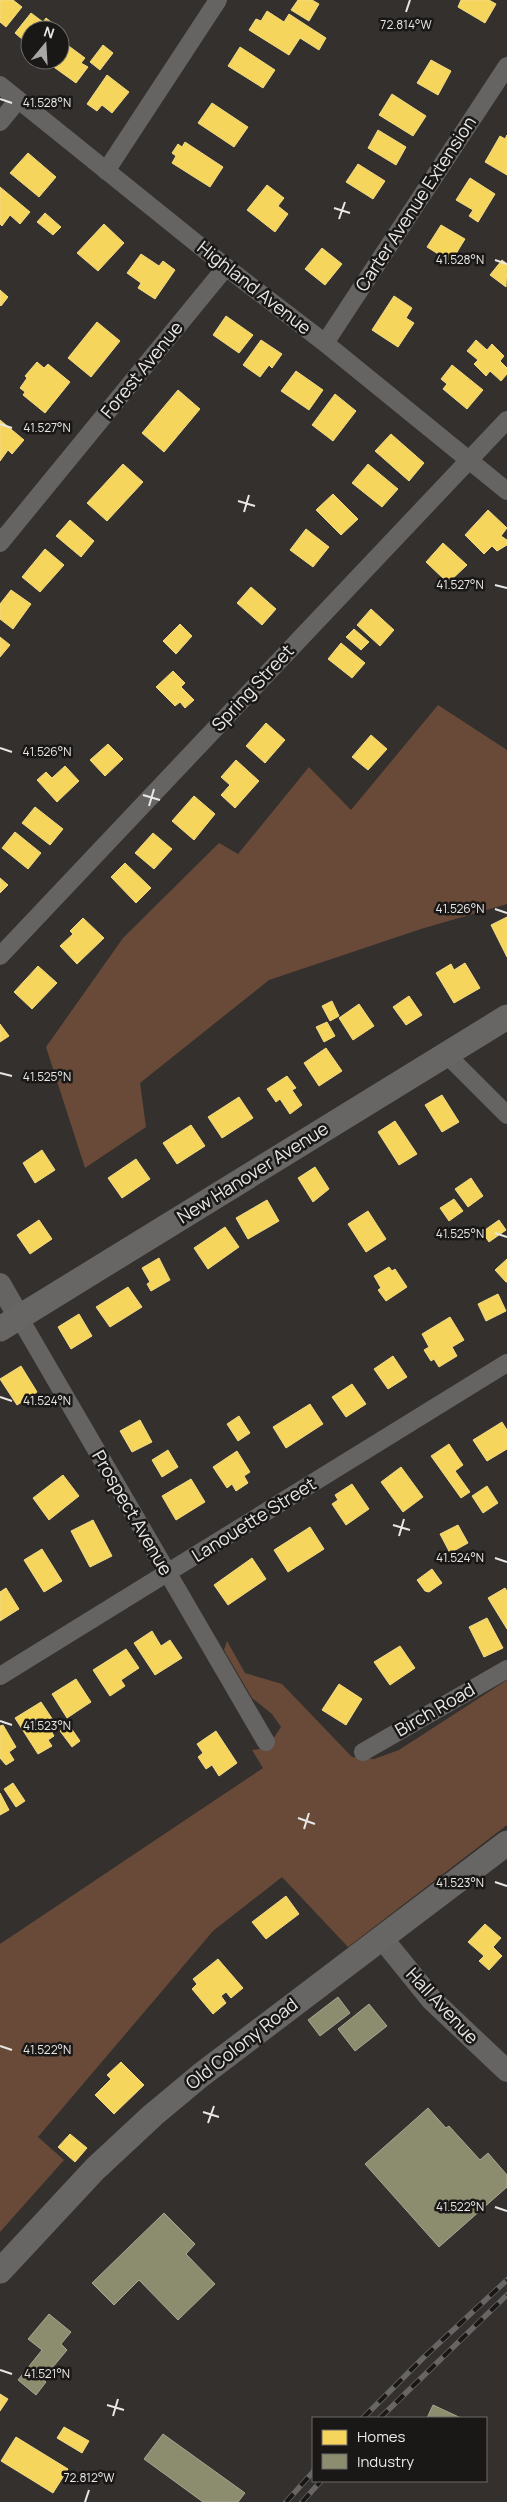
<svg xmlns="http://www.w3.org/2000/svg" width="507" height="2502" font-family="Manrope,sans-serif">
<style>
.green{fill:#694a38}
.homes{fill:#f6d55c;stroke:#f2da85}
.industry{fill:#8c8c6e;stroke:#a8a792}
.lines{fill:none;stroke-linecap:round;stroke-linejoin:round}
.minor{stroke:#656463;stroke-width:18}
.tertiary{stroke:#656463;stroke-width:22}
.secondary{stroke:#676665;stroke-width:25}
.rail-casing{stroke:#686665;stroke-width:5.5}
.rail{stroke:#1a1817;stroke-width:4;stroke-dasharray:11;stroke-linecap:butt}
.ticks{fill:none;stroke:#e9e7e5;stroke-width:2}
.labels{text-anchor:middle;stroke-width:5;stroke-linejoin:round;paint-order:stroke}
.street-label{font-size:18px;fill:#e9e7e5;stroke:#1a1817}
.ticks-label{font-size:12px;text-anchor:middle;fill:#e9e7e5;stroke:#1a1817;stroke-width:5;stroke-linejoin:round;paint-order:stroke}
</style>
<rect width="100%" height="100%" fill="#33302e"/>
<g class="green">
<polygon points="438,705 507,750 507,904 421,929 269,980 140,1083 146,1127 85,1168 46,1047 123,938 219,843 238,854 309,767 351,810"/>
<polygon points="227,1641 245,1673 282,1684 352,1757 374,1759 399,1750 507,1680 507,1825 348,1947 282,1877 213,1931 38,2137 64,2160 0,2232 0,1944 263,1768 252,1750 267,1748 281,1727 272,1714 252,1698 224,1650"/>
</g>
<g class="homes">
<polygon points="0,0 13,0 22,7 6,27 0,22"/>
<polygon points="298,0 312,0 319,4 309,21 291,10"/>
<polygon points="461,0 489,0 496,4 485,23 458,7"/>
<polygon points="267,11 284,22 289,14 326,38 319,50 300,38 289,55 249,30 256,19 261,21"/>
<polygon points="31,13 43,22 46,18 59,28 57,30 30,30 30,46 15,33"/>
<polygon points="66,44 85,58 81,63 88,67 76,83 51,65 54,60 60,60 60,52"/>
<polygon points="103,45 113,53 100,70 90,62"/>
<polygon points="240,47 275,70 263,88 228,66"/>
<polygon points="431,60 451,71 438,95 417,83"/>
<polygon points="107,75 129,92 112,113 102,105 97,111 87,104"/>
<polygon points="392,94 426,116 413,136 379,115"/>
<polygon points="212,103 248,127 234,147 198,123"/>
<polygon points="378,130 406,147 396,165 368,148"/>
<polygon points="507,135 507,175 485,162 500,136 505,139"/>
<polygon points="185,142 223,167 210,187 172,163 176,156 172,153 178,144 182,147"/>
<polygon points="28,153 56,177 39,197 10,173"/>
<polygon points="358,164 385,181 373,199 346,182"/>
<polygon points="470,178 495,194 478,222 469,216 473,210 456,200"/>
<polygon points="267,185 284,198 278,206 288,214 275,232 247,210"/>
<polygon points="0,187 30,212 20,224 10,215 2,226 0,224"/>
<polygon points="45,213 61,227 53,235 37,222"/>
<polygon points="104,224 124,243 98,271 77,253"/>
<polygon points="441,225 465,239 451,262 427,247"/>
<polygon points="322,248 342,264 325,285 305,269"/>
<polygon points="141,254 159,266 163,261 175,270 155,299 138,288 141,283 127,273"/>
<polygon points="502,260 507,264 506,287 490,275"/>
<polygon points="0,290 8,297 1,306 0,305"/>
<polygon points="394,296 412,308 406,318 414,323 398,347 372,330"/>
<polygon points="226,316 253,335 239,353 213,335"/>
<polygon points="97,322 120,341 91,377 68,358"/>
<polygon points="261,340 282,354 272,368 269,365 260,377 243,365"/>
<polygon points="476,340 487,350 492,344 504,356 500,361 507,368 507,374 501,381 490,371 486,376 474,364 478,360 467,351"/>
<polygon points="37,362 44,368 48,364 70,382 45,413 23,395 25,392 20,388 27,378 25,376"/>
<polygon points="452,365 483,390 467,409 443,389 447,384 441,379"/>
<polygon points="296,371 323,390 309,410 281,391"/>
<polygon points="178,390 200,409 164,452 142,433"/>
<polygon points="335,394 356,411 333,441 312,425"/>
<polygon points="0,420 24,440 12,454 8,450 0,461"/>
<polygon points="391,434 424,463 409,481 375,451"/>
<polygon points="123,464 143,482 107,521 87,503"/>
<polygon points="368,464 398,489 382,507 352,483"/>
<polygon points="333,494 358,519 341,535 316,510"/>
<polygon points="488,510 507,528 501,536 507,540 507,545 497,551 492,546 484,554 465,535"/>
<polygon points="70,520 94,541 81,557 56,536"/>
<polygon points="306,529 329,547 313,567 290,550"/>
<polygon points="443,543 467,565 448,583 426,562"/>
<polygon points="45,549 64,565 40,592 22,577"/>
<polygon points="251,587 276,609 262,625 237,603"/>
<polygon points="11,590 31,604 13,629 0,619 0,604"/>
<polygon points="371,609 394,630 380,646 357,625"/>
<polygon points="180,624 192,636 176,654 163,641"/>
<polygon points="354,629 369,642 361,650 346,637"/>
<polygon points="0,637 10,645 0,657"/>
<polygon points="341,643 365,663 352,678 328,659"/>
<polygon points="173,671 185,683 181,687 194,700 185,708 180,702 175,706 156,687"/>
<polygon points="266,723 285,740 265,763 246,746"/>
<polygon points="371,735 387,749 368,770 352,757"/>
<polygon points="108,744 123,759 105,776 90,760"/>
<polygon points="236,760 259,781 235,808 221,795 230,785 221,777"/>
<polygon points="65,766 79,781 57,802 37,780 46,772 52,778"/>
<polygon points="194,796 215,814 194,840 172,821"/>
<polygon points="35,807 63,829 50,845 22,823"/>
<polygon points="15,832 41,853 28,869 2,848"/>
<polygon points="153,833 172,849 154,869 135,853"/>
<polygon points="125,863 151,888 136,903 111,877"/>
<polygon points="0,878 8,885 0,893"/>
<polygon points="507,917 507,957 491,925"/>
<polygon points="83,918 104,938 77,964 60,946 73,934 70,931"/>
<polygon points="465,963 480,988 454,1003 436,973 451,964 454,970"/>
<polygon points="38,966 57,983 32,1009 14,992"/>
<polygon points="409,996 422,1015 406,1025 393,1007"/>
<polygon points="332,1001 339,1016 330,1021 322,1006"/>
<polygon points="359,1004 374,1026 353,1040 339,1018"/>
<polygon points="327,1022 335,1036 324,1042 316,1027"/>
<polygon points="0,1024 9,1036 0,1042"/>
<polygon points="326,1048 342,1071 319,1086 304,1063"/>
<polygon points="287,1076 296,1088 292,1090 302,1105 290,1114 280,1099 276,1102 267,1089"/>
<polygon points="442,1095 459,1122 442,1132 425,1105"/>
<polygon points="239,1097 253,1118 222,1138 208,1117"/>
<polygon points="395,1121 417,1154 399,1165 378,1132"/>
<polygon points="191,1125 205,1146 177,1164 163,1143"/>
<polygon points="42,1150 55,1170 35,1183 23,1163"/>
<polygon points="136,1159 150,1179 122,1198 108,1178"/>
<polygon points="315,1167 329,1189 313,1202 298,1178"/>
<polygon points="471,1178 483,1196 468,1207 455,1189"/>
<polygon points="454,1199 463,1211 449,1221 440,1208"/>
<polygon points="267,1200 279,1221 248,1239 236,1218"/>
<polygon points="368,1211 386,1239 366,1252 348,1224"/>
<polygon points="39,1220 52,1239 30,1254 17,1235"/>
<polygon points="499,1220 506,1230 489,1242 482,1232"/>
<polygon points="225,1227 239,1247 208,1269 194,1248"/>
<polygon points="159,1258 170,1280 151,1291 147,1284 150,1282 142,1268"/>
<polygon points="507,1259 507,1282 506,1282 495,1270"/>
<polygon points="389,1267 392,1271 395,1269 407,1287 386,1301 378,1290 381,1288 374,1276"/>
<polygon points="128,1287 142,1307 110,1327 96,1307"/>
<polygon points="498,1294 506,1311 486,1321 478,1304"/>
<polygon points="79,1314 92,1336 71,1349 58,1327"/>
<polygon points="450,1317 464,1340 452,1347 457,1356 439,1367 434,1359 431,1361 424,1350 429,1347 422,1334"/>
<polygon points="393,1356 407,1377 388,1389 374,1369"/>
<polygon points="21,1366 37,1392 17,1405 0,1379"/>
<polygon points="352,1384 366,1404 346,1417 332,1397"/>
<polygon points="310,1404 323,1424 286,1448 273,1427"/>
<polygon points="239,1416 250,1433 238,1441 227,1424"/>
<polygon points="140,1420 152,1442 132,1452 120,1431"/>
<polygon points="502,1422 507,1430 507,1449 487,1461 473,1440"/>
<polygon points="449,1444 463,1465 455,1471 470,1492 461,1498 431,1456"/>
<polygon points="168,1450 178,1467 162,1477 152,1460"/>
<polygon points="237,1451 250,1472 244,1476 248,1483 236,1491 232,1484 227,1488 213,1467"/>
<polygon points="401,1467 423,1497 403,1512 381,1482"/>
<polygon points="63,1475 79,1496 49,1520 33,1498"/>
<polygon points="191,1479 205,1502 176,1520 162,1496"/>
<polygon points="352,1484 369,1509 346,1525 332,1504 338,1500 335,1495"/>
<polygon points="487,1486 498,1503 483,1513 472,1496"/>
<polygon points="93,1520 112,1556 90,1567 71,1531"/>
<polygon points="458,1525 468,1543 450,1553 440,1534"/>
<polygon points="310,1527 324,1549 288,1572 274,1550"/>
<polygon points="42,1549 62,1581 44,1592 24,1560"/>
<polygon points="252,1558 266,1579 228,1605 214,1585"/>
<polygon points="432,1569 442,1583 429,1592 425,1591 417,1580"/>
<polygon points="6,1588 19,1609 0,1621 0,1592"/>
<polygon points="505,1588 507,1591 507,1629 488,1598"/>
<polygon points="487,1618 503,1648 484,1657 469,1627"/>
<polygon points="152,1631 161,1646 170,1640 182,1658 155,1675 134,1643"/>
<polygon points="400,1646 415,1668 390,1685 374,1662"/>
<polygon points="126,1649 139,1668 121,1680 125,1686 110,1696 93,1670"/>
<polygon points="76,1679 91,1702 67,1718 52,1694"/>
<polygon points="339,1684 362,1699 346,1725 322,1710"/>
<polygon points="41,1702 55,1723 49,1727 54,1736 48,1740 52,1746 38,1754 15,1718"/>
<polygon points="3,1725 16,1747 9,1752 14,1760 6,1765 0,1758 0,1726"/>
<polygon points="69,1725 80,1741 72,1747 60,1731"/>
<polygon points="216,1731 237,1763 219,1776 212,1765 206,1769 198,1757 203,1753 197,1744"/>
<polygon points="13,1783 25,1801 16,1807 4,1789"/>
<polygon points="0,1793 9,1810 0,1815"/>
<polygon points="286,1896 299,1914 266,1939 252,1922"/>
<polygon points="485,1924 501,1938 493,1947 502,1956 489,1970 479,1961 484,1956 468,1942"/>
<polygon points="218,1959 243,1988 231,1998 226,1992 221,1996 226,2003 213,2014 192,1989 197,1984 193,1979"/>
<polygon points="121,2062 144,2085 114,2114 95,2095 111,2079 107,2075"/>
<polygon points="70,2134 87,2148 75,2162 58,2147"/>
<polygon points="0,2394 8,2399 0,2411"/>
<polygon points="64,2427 89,2441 82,2453 57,2438"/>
<polygon points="16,2437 68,2469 53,2493 1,2461"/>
</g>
<g class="industry">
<polygon points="338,1997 350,2013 320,2036 308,2020"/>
<polygon points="369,2004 387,2026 355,2051 338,2029"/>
<polygon points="428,2108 446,2128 449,2126 480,2160 488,2153 507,2175 507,2187 439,2247 365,2164"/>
<polygon points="164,2213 195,2244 186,2254 215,2284 178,2320 139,2280 114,2305 92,2283"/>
<polygon points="49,2314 71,2332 61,2344 67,2350 43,2379 46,2382 36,2395 18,2380 42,2350 28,2339"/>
<polygon points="433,2405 461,2418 427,2418"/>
<polygon points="163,2434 245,2493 238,2502 203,2502 144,2459"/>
</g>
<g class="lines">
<g class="minor">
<polyline points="0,85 226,267 325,343 507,491"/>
<polyline points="0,122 18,100"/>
<polyline points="106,171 218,0"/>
<polyline points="325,343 507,66"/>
<polyline points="0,543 226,267"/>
<polyline points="0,956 507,420"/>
<polyline points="446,1054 507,1115"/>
<polyline points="19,1317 266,1742"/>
<polyline points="0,1676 507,1363"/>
<polyline points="363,1752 507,1669"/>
</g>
<g class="tertiary">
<polyline points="0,1284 19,1317"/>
<polyline points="381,1937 432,2000 507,2071"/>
</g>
<g class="secondary">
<polyline points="0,1329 507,1017"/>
<polyline points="0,2271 95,2169 153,2115 201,2075 507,1843"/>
</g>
<defs>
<g id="rail">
<polyline points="363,2418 423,2358 507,2280"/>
<polyline points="380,2418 507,2295"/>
<polyline points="286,2502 313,2472"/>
<polyline points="302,2502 321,2481"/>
</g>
</defs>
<use href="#rail" class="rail-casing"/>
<use href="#rail" class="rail"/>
</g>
<path class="ticks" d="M406,12L410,0M0,99L12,103M334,208L350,213M339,219L345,202M495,260L507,264M0,424L12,428M238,501L255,506M244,512L249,495M495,585L507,588M0,748L12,752M143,795L160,800M149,806L154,789M495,909L507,913M0,1073L12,1076M495,1233L507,1237M0,1397L12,1401M393,1525L410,1530M399,1536L404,1519M495,1558L507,1562M0,1721L12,1725M298,1818L315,1824M304,1829L309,1813M495,1882L507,1886M0,2046L12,2050M203,2112L219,2117M208,2123L214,2106M495,2207L507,2211M0,2370L12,2374M107,2405L124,2410M113,2416L118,2399M85,2502L89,2490"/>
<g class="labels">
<g class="street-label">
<text transform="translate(416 204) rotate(-57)" y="6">Carter Avenue Extension</text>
<text transform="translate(254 288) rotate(38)" y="6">Highland Avenue</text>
<text transform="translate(142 370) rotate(-51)" y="6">Forest Avenue</text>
<text transform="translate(253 688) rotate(-47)" y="6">Spring Street</text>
<text transform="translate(253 1173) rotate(-32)" y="6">New Hanover Avenue</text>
<text transform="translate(132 1513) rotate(60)" y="6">Prospect Avenue</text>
<text transform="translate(254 1520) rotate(-32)" y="6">Lanouette Street</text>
<text transform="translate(435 1710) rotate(-30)" y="6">Birch Road</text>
<text transform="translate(442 2006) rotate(47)" y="6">Hall Avenue</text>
<text transform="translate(242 2044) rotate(-38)" y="6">Old Colony Road</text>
</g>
</g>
<g class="ticks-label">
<text x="406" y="29">72.814°W</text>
<text x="47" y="107">41.528°N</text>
<text x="460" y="264">41.528°N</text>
<text x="47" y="432">41.527°N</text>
<text x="460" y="589">41.527°N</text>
<text x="47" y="756">41.526°N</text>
<text x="460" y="913">41.526°N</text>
<text x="47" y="1081">41.525°N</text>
<text x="460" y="1238">41.525°N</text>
<text x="47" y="1405">41.524°N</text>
<text x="460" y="1562">41.524°N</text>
<text x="47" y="1730">41.523°N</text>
<text x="460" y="1887">41.523°N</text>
<text x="47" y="2054">41.522°N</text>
<text x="460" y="2211">41.522°N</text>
<text x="47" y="2378">41.521°N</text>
<text x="89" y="2482">72.812°W</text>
</g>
<rect x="312" y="2417" width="175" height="65" fill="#1a1817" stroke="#6d6b69"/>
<rect x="322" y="2430" width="25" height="15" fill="#f6d55c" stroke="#6d6b69"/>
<text x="357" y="2442" font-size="15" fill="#e9e7e5">Homes</text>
<rect x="322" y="2454" width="25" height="15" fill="#8c8c6e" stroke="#6d6b69"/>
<text x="357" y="2467" font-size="15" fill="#e9e7e5">Industry</text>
<g transform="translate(45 45) rotate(18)"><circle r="24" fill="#1a1817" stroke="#6d6b69"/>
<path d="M0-4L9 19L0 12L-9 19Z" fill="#a9a7a5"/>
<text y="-8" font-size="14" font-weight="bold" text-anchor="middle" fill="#e9e7e5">N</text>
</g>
</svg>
